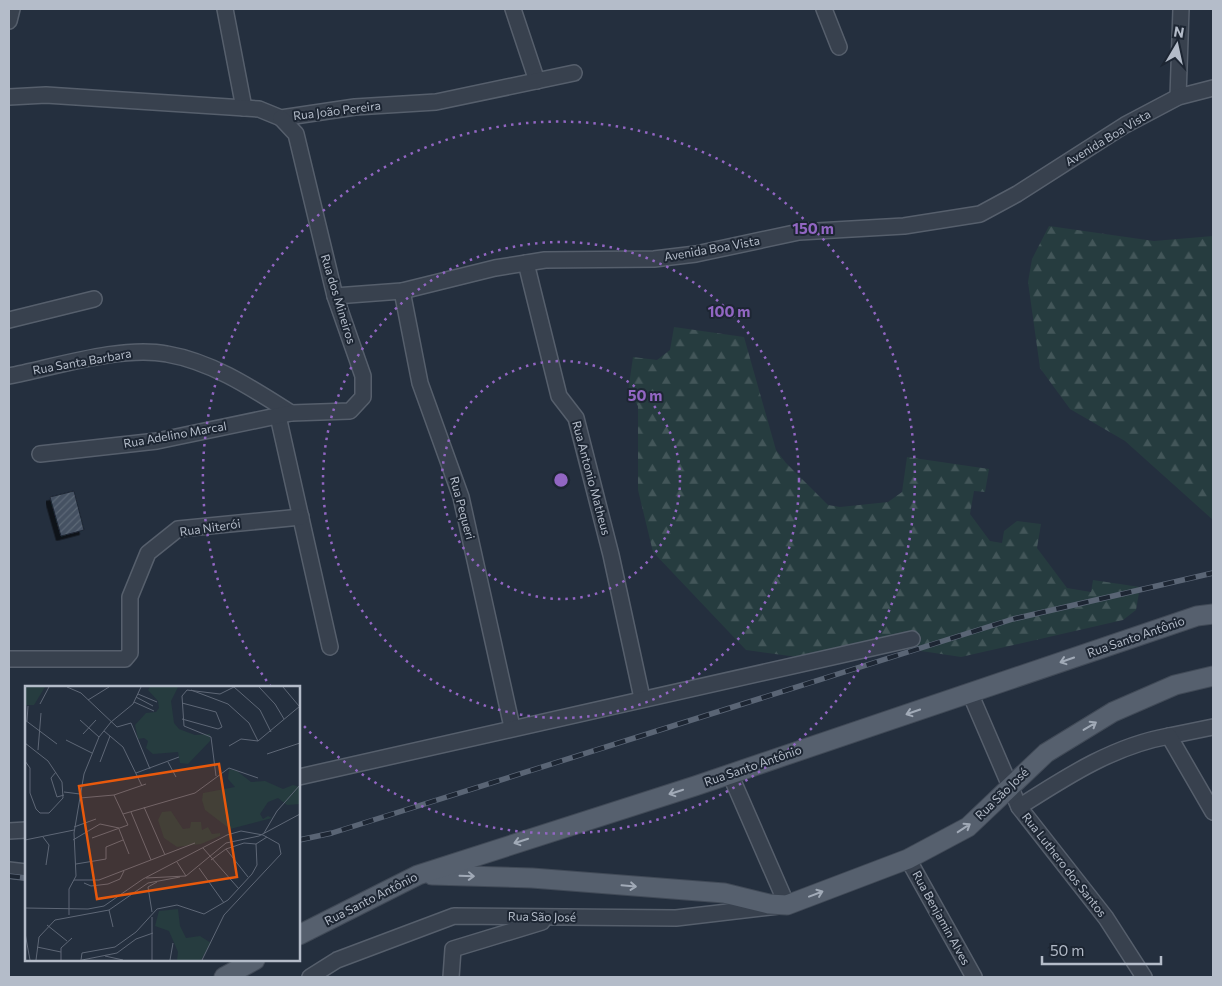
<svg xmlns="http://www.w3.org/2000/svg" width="1222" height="986" font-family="Commissioner,sans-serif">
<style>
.forest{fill:url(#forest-firs)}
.building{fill:url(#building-hatch);stroke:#1f2835;filter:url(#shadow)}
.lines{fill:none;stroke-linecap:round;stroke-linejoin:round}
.minor-casing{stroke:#565f6c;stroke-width:18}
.major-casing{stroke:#414a57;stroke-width:21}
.minor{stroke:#38414e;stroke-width:15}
.major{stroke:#56606e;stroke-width:19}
.rail-casing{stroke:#5a6575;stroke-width:5.5}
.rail{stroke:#1d2633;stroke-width:4;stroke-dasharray:11;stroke-linecap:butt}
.oneway{stroke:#a1aab7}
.ring{fill:none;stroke:#9266c3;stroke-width:2.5;stroke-dasharray:2.5 5}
.labels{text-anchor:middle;stroke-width:4;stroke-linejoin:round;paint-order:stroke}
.street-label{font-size:12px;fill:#b4bcc9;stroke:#1d2633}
.inset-road{fill:none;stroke:#5e6776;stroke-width:1}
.view{fill:#e8590c;fill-opacity:0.15;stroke:#e8590c;stroke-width:2.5}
.inset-edge{fill:none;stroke:#b4bcc9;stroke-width:2.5}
.centre{fill:#9266c3;stroke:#1d2633;stroke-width:2.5}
.ring-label{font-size:15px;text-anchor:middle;font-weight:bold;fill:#9266c3;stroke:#1d2633;stroke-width:4;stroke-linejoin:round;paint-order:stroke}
</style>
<defs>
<pattern id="forest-firs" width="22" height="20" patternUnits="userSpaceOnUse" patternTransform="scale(1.25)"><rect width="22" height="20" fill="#263c3f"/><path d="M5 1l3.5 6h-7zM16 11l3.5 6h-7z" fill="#435659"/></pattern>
<pattern id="building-hatch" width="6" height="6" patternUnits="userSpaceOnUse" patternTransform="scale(1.25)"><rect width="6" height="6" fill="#455162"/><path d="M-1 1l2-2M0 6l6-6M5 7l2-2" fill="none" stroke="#5d6877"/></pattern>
<filter id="shadow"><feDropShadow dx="-4.5" dy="4.5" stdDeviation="0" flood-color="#0009"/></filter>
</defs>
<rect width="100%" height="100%" fill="#242f3e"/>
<g class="forest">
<polygon points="1049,226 1154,241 1213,236 1213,520 1125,441 1070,409 1040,368 1028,282 1032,259"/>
<polygon points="674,327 744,337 776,450 786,463 828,505 840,507 888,502 902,492 907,457 989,469 985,492 974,491 970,514 990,541 1002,543 1004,531 1017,521 1041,524 1037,548 1067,588 1091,592 1093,580 1140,587 1136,610 1123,620 961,657 868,643 805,658 746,650 653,552 638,490 638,406 628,392 633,357 657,360 670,350"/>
</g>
<polygon class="building" points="74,491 84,530 61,536 50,497"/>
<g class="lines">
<defs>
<g id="minor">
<polyline points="225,9 244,108"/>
<polyline points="513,9 537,81"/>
<polyline points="824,9 839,47"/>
<polyline points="9,21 12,9"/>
<polyline points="9,97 46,95 259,109 281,118 355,107 436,102 574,73"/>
<polyline points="1178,97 1181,9"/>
<polyline points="526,263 559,396 576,418 611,555 642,698"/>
<polyline points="402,291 420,383 461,497 512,727"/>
<polyline points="335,296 402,291 495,268 545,260 654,259 696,254 799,232 904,226 980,214 1017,194 1125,125 1178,97 1213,88"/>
<polyline points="9,320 94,299"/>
<path d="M9,376C55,367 122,345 167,354C213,362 253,389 291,413"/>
<polyline points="278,416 330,647"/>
<polyline points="40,454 157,441 291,413 350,411 363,397 363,376 335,296 296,134 281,118"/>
<polyline points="9,659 125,659 130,653 130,597 148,553 178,529 301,517"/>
<polyline points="970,693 1019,807 1106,918 1144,977"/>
<polyline points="1169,736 1213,727"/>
<polyline points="299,777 912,639"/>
<path d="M1019,807C1066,777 1113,746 1169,736L1213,812"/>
<polyline points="9,831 26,830"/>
<polyline points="908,859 974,977"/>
<polyline points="9,870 26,872"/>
<polyline points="310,977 337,960 454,916 676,918 787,905 730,774"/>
<polyline points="451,977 453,949 542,922"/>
</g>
<g id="major">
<polyline points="432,875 532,878 724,893 769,904 787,905 908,859 968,827 1046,753 1113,712 1175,685 1213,676"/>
<polyline points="299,935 418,875 695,786 1197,616 1213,614"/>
<polyline points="224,977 255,960"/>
</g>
</defs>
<use href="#minor" class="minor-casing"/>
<use href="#major" class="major-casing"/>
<use href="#minor" class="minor"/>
<use href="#major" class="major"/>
<defs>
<g id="rail">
<polyline points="299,840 332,833 1013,619 1213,573"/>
<polyline points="9,876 26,878"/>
</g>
</defs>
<use href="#rail" class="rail-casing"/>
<use href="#rail" class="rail"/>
</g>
<defs><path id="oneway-shaft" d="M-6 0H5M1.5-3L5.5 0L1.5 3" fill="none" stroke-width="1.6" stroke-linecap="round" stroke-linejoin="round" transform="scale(1.25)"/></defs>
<g class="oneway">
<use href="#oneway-shaft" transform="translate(1067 660) rotate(161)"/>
<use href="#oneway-shaft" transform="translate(913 712) rotate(161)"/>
<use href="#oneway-shaft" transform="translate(1090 726) rotate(-31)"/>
<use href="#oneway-shaft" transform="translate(676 792) rotate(162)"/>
<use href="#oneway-shaft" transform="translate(964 828) rotate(-33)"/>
<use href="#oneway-shaft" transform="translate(521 841) rotate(162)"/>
<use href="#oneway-shaft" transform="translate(467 876) rotate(2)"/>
<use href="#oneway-shaft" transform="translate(629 886) rotate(5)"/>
<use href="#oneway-shaft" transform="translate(816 894) rotate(-21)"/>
</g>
<g class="ring">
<circle cx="561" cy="480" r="119"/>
<circle cx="561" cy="480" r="238"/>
<path d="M271 687A356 356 0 1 1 301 723"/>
</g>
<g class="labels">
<g class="street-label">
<text transform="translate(337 111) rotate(-7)" y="4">Rua João Pereira</text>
<text transform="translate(1108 138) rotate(-31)" y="4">Avenida Boa Vista</text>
<text transform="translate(712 249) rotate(-10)" y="4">Avenida Boa Vista</text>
<text transform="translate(338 299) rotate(73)" y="4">Rua dos Mineiros</text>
<text transform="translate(82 362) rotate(-10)" y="4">Rua Santa Barbara</text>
<text transform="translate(175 435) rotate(-10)" y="4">Rua Adelino Marcal</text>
<text transform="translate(591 478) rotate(75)" y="4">Rua Antonio Matheus</text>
<text transform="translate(462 508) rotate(75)" y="4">Rua Pequeri</text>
<text transform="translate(210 528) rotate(-8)" y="4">Rua Niterói</text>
<text transform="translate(1136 637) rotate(-19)" y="4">Rua Santo Antônio</text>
<text transform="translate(753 766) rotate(-19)" y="4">Rua Santo Antônio</text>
<text transform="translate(1002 794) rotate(-44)" y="4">Rua São José</text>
<text transform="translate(1064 865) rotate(52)" y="4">Rua Luthero dos Santos</text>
<text transform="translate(371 899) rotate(-27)" y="4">Rua Santo Antônio</text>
<text transform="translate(542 917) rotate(1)" y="4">Rua São José</text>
<text transform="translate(941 918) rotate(61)" y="4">Rua Benjamin Alves</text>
</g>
</g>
<g transform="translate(25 686)">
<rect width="275" height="275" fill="#242f3e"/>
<path d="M125,1H153L146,15L149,37L154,43L170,49L185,48V55L163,78L155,77L153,66L128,68L121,62L123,55L119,52L113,53L110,39L121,27L131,26L134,22L133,15L123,4ZM204,83L212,85L226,96L240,95L258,103L268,99L275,101V118L262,119L253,112L243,116L235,128L238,133L243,130L247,132L205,143L180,124L177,114L178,107L210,101L203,93ZM146,125L158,143L165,142L166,136H176L177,144L183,141L187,148L195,147V150L176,158L152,161L139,152L133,134L137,126ZM153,223L155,240L161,252L175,250L186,257L176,274H152L153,266L144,245L130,240L134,225Z" fill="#263c3f"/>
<path d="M0,1H20L9,19H0Z" fill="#263c3f"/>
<path class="inset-road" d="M42,1L56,7L92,41L106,37L125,83M209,1L235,24L246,46M234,1L250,18L259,33M258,1L274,20M166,4L203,18L224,37L233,55M113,8L132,16M111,11L128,20M63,14L84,1M109,16L129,25M157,17L191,26L197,41L193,43L157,33M15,18L24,1M0,34L32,58M55,34L74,51M2,35L3,20M79,45L98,61L117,100M58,48L71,34M41,54L67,67M0,57L23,75L37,96L38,112L24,127H15L11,123L5,107V82L0,75M204,60L216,53L233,55L275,20M13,64L16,27M242,68L275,57M75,76L85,50M143,76L151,91M31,86L26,92L32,111L39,109M111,87L154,71M191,90L186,51L159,40L157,10L162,4L195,8L209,1M39,106L55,108M55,112L89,109L121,98M119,121L140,169M106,126L126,174M98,128L170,107L204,82L233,92M49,141L71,133M94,143L104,168M239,147L252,125L275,99M18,151L24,159L21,179M67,152L103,139L89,109M0,154L49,144M48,154L75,138L94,142M178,162L214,203M201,163L219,157L231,158M186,174L201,163L223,191M152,176L161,190M51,178L81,173V161L98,154M174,182L199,217M121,192L161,190L201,157L234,150L275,128M49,194H74L170,157M59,197L66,200L83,198L95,193L99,185M0,222L63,223L79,220L118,193L202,149L216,145L238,149M84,224L88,241M127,226L123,201L132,196M44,229V203L51,190L49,147L59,88L74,51L86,36L108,18L116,1M127,231V274M22,239L42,255M0,247L5,274M12,261L36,266M80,270L98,274M11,274L14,251L30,234L84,224L123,197L155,191M36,274V262L47,252M56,274L57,267L90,261L111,246L132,223L152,219L179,228L203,214L227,188L232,179L231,158L242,151M57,274L92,267L111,253L128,247M145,274L148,257M177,274L199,229L256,168L254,158L238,149"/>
<path class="view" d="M194,78L212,191L72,213L54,100Z"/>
<rect width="275" height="275" class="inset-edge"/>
</g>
<circle cx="561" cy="480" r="8" class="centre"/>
<g class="ring-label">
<text x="813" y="234">150 m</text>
<text x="729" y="317">100 m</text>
<text x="645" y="401">50 m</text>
</g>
<rect width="1222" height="986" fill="none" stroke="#b4bcc9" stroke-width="20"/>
<g transform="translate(1177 45) rotate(9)" stroke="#1d2633" stroke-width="4" paint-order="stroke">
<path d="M0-4L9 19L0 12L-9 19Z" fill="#b4bcc9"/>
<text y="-8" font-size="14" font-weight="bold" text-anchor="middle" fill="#b4bcc9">N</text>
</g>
<path d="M1042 956v8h119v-8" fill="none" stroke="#b4bcc9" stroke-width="2.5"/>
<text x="1050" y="956" font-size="15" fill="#b4bcc9" stroke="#1d2633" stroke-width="4" paint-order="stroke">50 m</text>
</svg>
